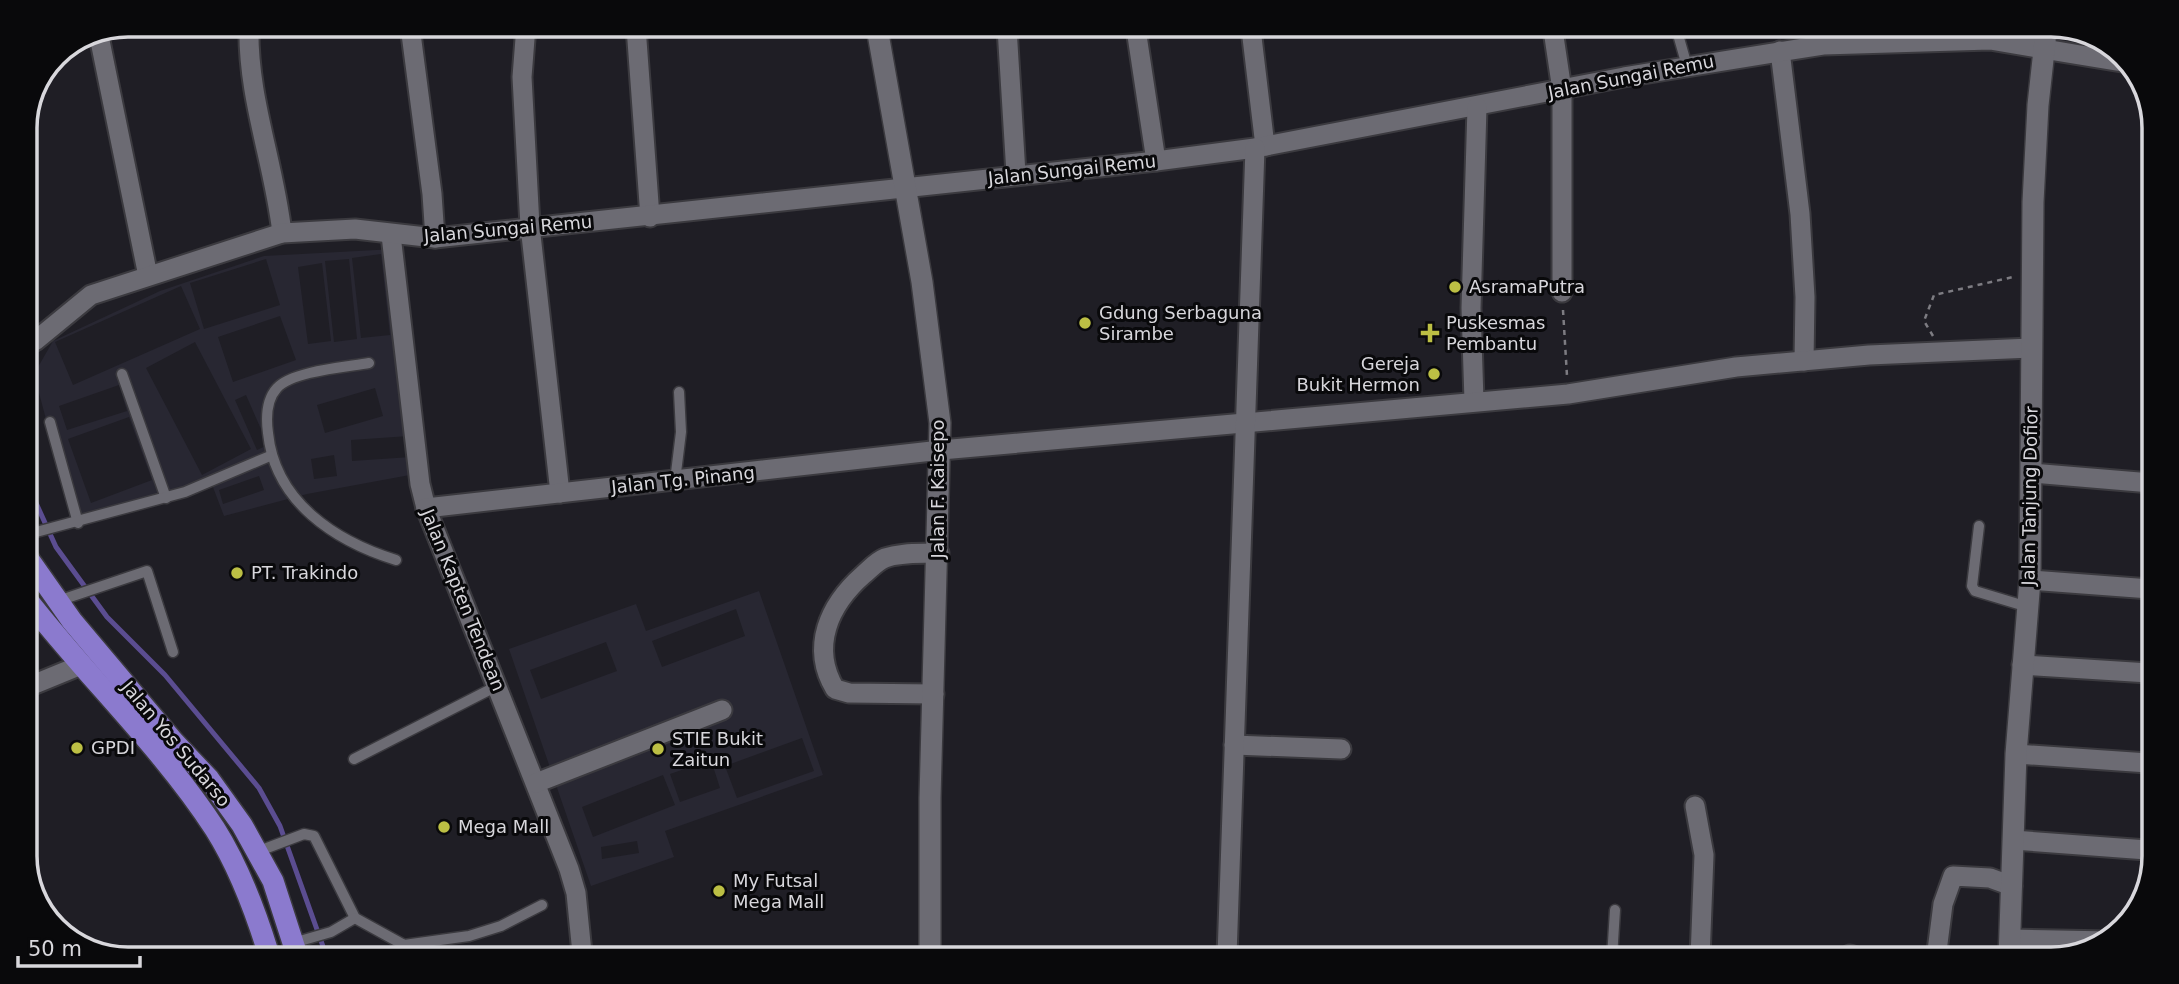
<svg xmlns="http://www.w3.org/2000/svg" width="2179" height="984" font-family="'DejaVu Sans',sans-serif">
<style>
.built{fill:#282732;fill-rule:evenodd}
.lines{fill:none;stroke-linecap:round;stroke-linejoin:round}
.stream{stroke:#5b4d91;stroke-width:5}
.service-casing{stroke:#3b3a3f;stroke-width:13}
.minor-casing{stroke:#3b3a3f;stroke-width:23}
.tertiary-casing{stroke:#3b3a3f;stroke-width:24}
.trunk-casing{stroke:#3b3a3f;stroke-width:24}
.path{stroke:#7d7c82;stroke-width:2.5;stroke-dasharray:5 5;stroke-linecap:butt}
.service{stroke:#6c6b73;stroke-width:10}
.minor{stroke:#6c6b73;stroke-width:19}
.tertiary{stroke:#6c6b73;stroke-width:21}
.trunk{stroke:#8b7ace;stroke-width:21}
.poi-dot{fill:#bcbf44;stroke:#09090b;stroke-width:2.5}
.labels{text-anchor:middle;stroke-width:6;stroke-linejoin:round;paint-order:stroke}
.street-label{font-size:18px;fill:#d8d7dc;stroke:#09090b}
.poi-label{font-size:18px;fill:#d8d7dc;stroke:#09090b;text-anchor:start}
.rim{fill:none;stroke:#d8d7dc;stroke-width:3.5}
</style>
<rect width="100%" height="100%" fill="#1f1e25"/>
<g class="built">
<path d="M395,249L426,472L307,494L224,516L211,482L73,521L34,374L53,341L160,291L264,256ZM381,254L390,335L361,338L352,258ZM266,259L280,305L204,329L190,283ZM349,259L357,339L334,342L325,261ZM322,263L331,341L308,344L298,267ZM181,286L200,329L73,385L55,342ZM280,316L296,360L233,382L218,337ZM195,342L251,449L202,475L146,368ZM119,385L127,411L67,430L59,406ZM375,388L383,416L325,433L317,405ZM246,395L268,445L257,450L235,400ZM129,417L152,480L91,503L68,439ZM409,436L411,457L352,461L351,440ZM334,455L337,476L314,479L311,459ZM259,476L264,490L223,504L219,490Z"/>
<path d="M759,591L823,775L665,831L674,857L591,886L509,649L636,604L646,631ZM736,609L745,636L662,667L652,641ZM606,642L617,671L541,699L530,670ZM802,738L814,771L737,798L725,766ZM711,760L720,788L680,802L670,774ZM663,775L675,805L593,837L582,807ZM637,841L639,853L602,859L601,847Z"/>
</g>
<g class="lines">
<polyline class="stream" points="25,458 36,503 56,547 107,617 165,675 259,788 280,826 325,952"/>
<defs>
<g id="service">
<polyline points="1677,31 1687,66"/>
<path d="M369,363C347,367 292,371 277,388C266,400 266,418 268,433C275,502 335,541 396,560"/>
<polyline points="122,374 166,498"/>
<polyline points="50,422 78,523"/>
<polyline points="675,481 681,432 679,392"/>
<polyline points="1979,526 1972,586 1975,591 2028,607"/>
<polyline points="25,535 185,492 270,456"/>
<polyline points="58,601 147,571 173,652"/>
<polyline points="354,759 497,686"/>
<polyline points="259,851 304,834 314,836 355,918 404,945 469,936 501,926 542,905"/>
<polyline points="293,943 331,932 355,918"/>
<polyline points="665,954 667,953"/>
<polyline points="1612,958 1615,910"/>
</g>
<g id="minor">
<path d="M249,25C247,97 274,162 282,233"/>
<polyline points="410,26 432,194 435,238"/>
<polyline points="526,26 522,77 530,226 560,493"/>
<polyline points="636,27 650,217"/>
<polyline points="1007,28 1016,174"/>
<polyline points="1136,29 1156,161"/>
<polyline points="1251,29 1265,146"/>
<polyline points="1553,30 1562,90 1562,292"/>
<polyline points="99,36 148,276"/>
<polyline points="1780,51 1800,214 1805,297 1804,361"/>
<polyline points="391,235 420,484 426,508 569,869 576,893 582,953"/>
<polyline points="35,341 91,295 282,233 355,229 435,238 1156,161 1255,148 1624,77 1823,45 1990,40 2128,63"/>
<polyline points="1474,401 1471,308 1477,107"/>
<polyline points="2031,473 2151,483"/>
<polyline points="426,508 941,450 1568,394 1736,367 1869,355 2031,348"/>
<polyline points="2030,580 2150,589"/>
<polyline points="2022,665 2149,673"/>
<polyline points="25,688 81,665"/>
<path d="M934,694L849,693L835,689C810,647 829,605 863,575C870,569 877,561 885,558C902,552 921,554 939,553"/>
<polyline points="1234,745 1341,749"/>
<polyline points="2016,754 2148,763"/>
<polyline points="536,783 722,710"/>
<polyline points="1695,806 1704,855 1700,958"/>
<polyline points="2013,840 2147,850"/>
<polyline points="2011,939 2110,941"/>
<polyline points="1850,955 1863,959"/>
<polyline points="1227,956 1255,148"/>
<polyline points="1936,959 1943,904 1953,876 1990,878 2012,886"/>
</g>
<g id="tertiary">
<polyline points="877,28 922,282 940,423 930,798 930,955"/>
<polyline points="2009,959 2016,754 2030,580 2033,202 2038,105 2046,32"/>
</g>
<g id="trunk">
<polyline points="25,554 72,621 173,741 209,779 242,825 273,881 296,952"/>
<path d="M25,597C86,676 161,746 215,829C239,867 255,910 268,952"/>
</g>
</defs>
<use href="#service" class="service-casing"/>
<use href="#minor" class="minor-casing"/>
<use href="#tertiary" class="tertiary-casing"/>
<use href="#trunk" class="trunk-casing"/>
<g class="path">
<polyline points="1563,310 1567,376"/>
<polyline points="1933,336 1924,321 1934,295 2013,277"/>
</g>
<use href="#service" class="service"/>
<use href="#minor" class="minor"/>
<use href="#tertiary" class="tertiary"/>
<use href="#trunk" class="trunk"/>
</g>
<g class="poi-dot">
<circle cx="1455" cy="287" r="7"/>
<circle cx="1085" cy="323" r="7"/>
<path d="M1426.5 322.5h7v7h7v7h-7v7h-7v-7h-7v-7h7z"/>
<circle cx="1434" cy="374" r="7"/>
<circle cx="237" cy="573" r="7"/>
<circle cx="77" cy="748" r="7"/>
<circle cx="658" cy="749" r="7"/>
<circle cx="444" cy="827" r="7"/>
<circle cx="719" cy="891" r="7"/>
</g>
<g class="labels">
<g class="street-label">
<text transform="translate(1631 77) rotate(-11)" y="6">Jalan Sungai Remu</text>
<text transform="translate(1072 170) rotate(-6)" y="6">Jalan Sungai Remu</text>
<text transform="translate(508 229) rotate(-5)" y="6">Jalan Sungai Remu</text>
<text transform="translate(683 480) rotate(-6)" y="6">Jalan Tg. Pinang</text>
<text transform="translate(938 489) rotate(-90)" y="6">Jalan F. Kaisepo</text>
<text transform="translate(2030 496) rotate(-89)" y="6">Jalan Tanjung Dofior</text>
<text transform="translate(463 600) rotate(68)" y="6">Jalan Kapten Tendean</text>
<text transform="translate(176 744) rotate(50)" y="6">Jalan Yos Sudarso</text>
</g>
<g class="poi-label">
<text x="1469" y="293">AsramaPutra</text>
<text x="1099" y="319">Gdung Serbaguna<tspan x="1099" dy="21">Sirambe</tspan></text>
<text x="1446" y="329">Puskesmas<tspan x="1446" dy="21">Pembantu</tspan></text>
<text x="1420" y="370" text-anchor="end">Gereja<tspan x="1420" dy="21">Bukit Hermon</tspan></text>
<text x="251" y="579">PT. Trakindo</text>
<text x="672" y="745">STIE Bukit<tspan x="672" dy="21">Zaitun</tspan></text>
<text x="91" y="754">GPDI</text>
<text x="458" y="833">Mega Mall</text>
<text x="733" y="887">My Futsal<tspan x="733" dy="21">Mega Mall</tspan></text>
</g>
</g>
<path d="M0 0H2179V984H0ZM128 37H2051A91 91 0 0 1 2142 128V856A91 91 0 0 1 2051 947H128A91 91 0 0 1 37 856V128A91 91 0 0 1 128 37Z" fill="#09090b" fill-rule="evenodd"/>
<path class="rim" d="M128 37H2051A91 91 0 0 1 2142 128V856A91 91 0 0 1 2051 947H128A91 91 0 0 1 37 856V128A91 91 0 0 1 128 37Z"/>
<path d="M18 956v10h122v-10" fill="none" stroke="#d8d7dc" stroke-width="3.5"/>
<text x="28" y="956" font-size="21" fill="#d8d7dc" stroke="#09090b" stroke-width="5" paint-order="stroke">50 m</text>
</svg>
